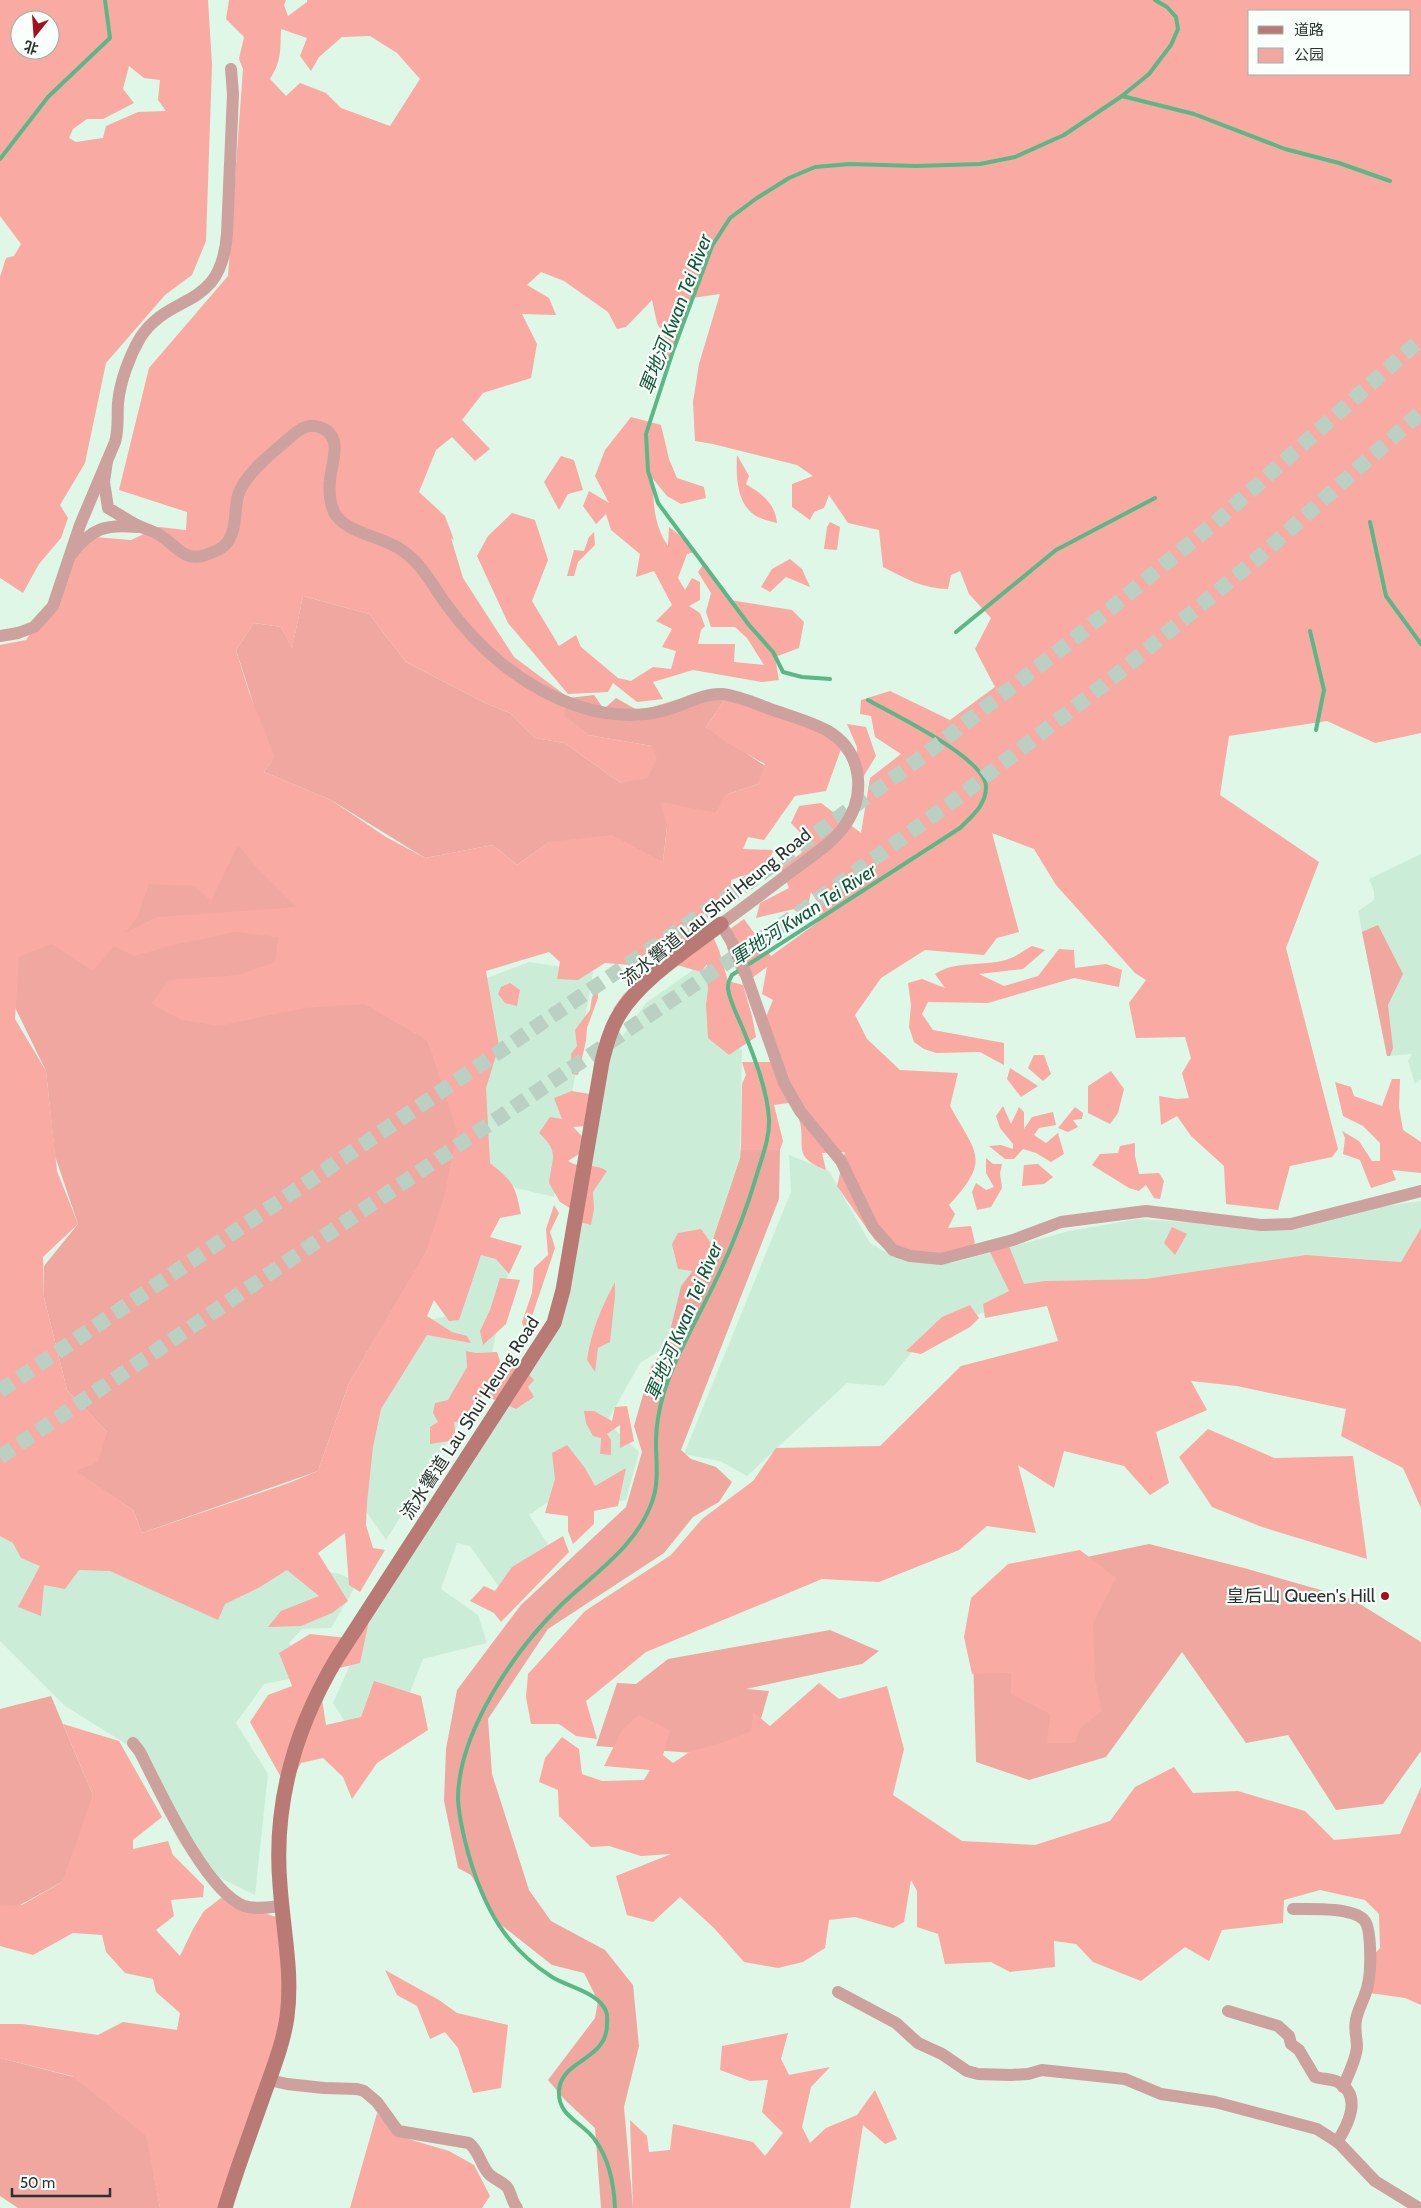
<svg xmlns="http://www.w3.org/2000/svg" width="1421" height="2208" font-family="Cabin,'Noto Sans SC',sans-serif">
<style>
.built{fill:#cbedd8}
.green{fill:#f0a7a0}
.forest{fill:#f8aaa3;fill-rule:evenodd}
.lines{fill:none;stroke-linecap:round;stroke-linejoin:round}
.stream{stroke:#5ab886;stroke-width:4}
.highway-tunnel{stroke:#bad0c2;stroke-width:15;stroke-dasharray:15 8;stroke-linecap:butt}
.street{stroke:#cda19d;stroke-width:12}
.secondary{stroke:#b97a75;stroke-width:15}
.poi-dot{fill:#a60f1e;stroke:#f9fffb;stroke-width:2}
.labels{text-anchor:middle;stroke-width:4.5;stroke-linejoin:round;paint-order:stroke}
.street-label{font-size:18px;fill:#2a342e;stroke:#f9fffb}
.poi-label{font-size:18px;fill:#2a342e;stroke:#f9fffb;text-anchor:end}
.water-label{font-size:19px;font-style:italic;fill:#115938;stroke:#f9fffb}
</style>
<rect width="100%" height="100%" fill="#def7e7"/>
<g class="built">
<polygon points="1421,854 1421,1079 1415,1084 1408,1061 1412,1054 1387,1056 1358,911 1374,900 1374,891 1369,879"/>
<polygon points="716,954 719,1039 742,1050 740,1158 710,1248 681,1286 666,1347 640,1363 607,1422 639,1452 626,1500 599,1505 566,1490 529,1515 558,1560 499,1587 470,1546 457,1543 441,1589 478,1615 487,1643 423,1659 398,1723 354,1736 333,1703 365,1631 382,1597 565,1312 606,1059 646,1003"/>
<polygon points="529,962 593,972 554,1197 516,1188 483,1172 482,980"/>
<polygon points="789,1155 829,1171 870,1243 896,1258 952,1263 1069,1231 1138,1219 1296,1229 1365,1209 1421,1201 1421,1228 1401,1262 1329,1256 1145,1279 1045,1281 1045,1291 928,1332 884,1386 847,1383 747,1476 720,1461 684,1454 791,1192"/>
<polygon points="477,1244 512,1253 487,1379 386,1540 358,1500 367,1424 423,1322 459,1313"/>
<polygon points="0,1523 340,1574 358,1582 331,1628 302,1629 289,1643 298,1654 299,1677 264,1684 236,1723 268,1774 255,1895 202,1869 179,1842 131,1747 65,1706 0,1641"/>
</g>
<g class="green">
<polygon points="303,596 369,614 406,662 485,703 510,713 535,738 564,743 621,783 652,746 588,735 563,715 569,698 594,695 604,709 616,698 639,711 689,696 728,695 706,727 767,767 758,784 728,794 716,813 667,826 663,862 549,842 517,865 493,845 425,858 331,800 264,772 272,761 236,650 254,623 281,627 292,648"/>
<polygon points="238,844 307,907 313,1001 379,1003 428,1041 467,1142 461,1188 420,1263 349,1383 318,1471 142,1533 133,1510 75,1471 107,1432 67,1390 44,1297 44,1266 78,1224 55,1156 46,1071 8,993 16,950 146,872"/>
<polygon points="1378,925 1403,974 1388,1005 1393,1048 1390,1056 1387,1056 1362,932"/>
<polygon points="741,1146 780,1150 779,1199 681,1450 691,1459 716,1467 732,1482 719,1502 693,1517 664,1553 548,1629 488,1719 492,1774 529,1890 551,1921 605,1950 633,1985 639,2046 624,2107 633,2208 601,2208 595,2128 565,2100 548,2080 595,2018 598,2001 584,1973 552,1965 500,1924 471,1875 458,1868 444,1801 446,1749 457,1690 521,1605 626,1507 642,1452 634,1426 651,1367 666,1347 681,1286 710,1248 740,1158"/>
<polygon points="1149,1544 1244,1568 1352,1599 1421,1642 1421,1751 1383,1804 1336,1810 1288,1735 1246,1743 1182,1652 1106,1757 1029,1780 976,1762 972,1619 1001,1575"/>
<polygon points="830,1630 879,1651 862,1664 746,1689 769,1691 750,1757 596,1746 617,1683 636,1684 668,1659"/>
<polygon points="51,1696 93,1795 78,1850 62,1882 0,1916 0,1709"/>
<polygon points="0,2058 78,2078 147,2136 160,2208 18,2208 0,2196"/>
</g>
<g class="forest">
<path d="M0,0H208L212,65L206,241L192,275L165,295L106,363L85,463L60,505L68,518L61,538L39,564L23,593L0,578V277L6,258L14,256L21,244L0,216ZM20,20H50V50H20ZM129,66L144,78L160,80L158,100L166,111L138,112L106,126L103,138L76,142L69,138L73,129L87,119H103L134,103L123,89Z"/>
<path d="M229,0H286L284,5L288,16L307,2V0H1421V733L1375,743L1327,721L1229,736L1220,795L1319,862L1286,948L1338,1149L1332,1157L1290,1166L1278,1210L1226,1204L1224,1166L1191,1136L1177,1116L1161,1125L1159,1096L1177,1099L1189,1098L1182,1073L1191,1058L1185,1037L1136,1038L1129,1003L1146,980L1135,973L1056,885L1034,849L992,833L1019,932L997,938L984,955L925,950L881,978L855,1015L867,1039L900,1070L958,1073L950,1106C977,1155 991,1159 949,1205L955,1214L948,1228L971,1226L975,1243L948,1263L896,1258L875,1240L837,1186L845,1152L822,1153L826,1170C790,1156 807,1145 799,1119C798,1114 792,1108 789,1103L774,1105L783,1141L780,1150H741L742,1084L746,1075L742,1062H770L763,1024L773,1000L762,994L767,967L749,980L739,976L727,948L730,929L744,919L771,956L818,922L821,907L811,892L805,920L794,909L756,918L760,903L789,888L781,868L812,845L791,823L799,806L821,803L861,833L870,778L901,754L875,737L871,716L860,714L861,700L890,691L950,720L995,687L975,649L991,618L969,594L960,571L951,575L948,589C924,589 904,578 883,567L879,530L848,523L829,495L824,508L814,512L810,520L792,507V484L813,476L797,465L713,444L695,441L693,402L699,364L720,294L692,298L667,371L665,338L657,323L652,300L626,327L617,329L608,312L564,281L541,272L527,285L549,298L556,315L522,314L537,344L531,378L483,393L462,420L490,449L475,461L452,437L436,450L419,492L445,516L454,540L451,538L463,578L514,657L569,698L564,715L588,735L652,746L657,758L648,778L621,783L564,743L535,738L510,713L485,703L406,662L369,614L303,596L292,649L281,627L254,623L236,650L249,692L275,757L264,772L331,800L386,837L425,858L493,845L517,865L549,842L612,835L663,862L667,826L661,802L716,813L725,795L758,784L765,764L727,743L706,727L728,695L822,732L841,749L826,791L795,796L764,840L748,837L743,849L774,850L763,869L731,880L732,896L681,928L697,935L711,932L719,950L728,981L743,985L752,1016L756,1037L729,1055L708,1038L706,1004L708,990L707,964L701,972L670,963L617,1013L613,1009L623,995L652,967L671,956L676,943L673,934L631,965L605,963L578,980L557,979L560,962L549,952L486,971L499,1046L486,1088L490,1163C513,1182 515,1184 521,1214L500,1218L490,1237L522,1246L509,1274L496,1259L481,1255L459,1320L449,1321L434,1300L427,1316L452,1332L467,1336L471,1343L427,1335L381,1409L373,1447L367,1503L366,1525L373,1548L385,1550L360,1592L349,1585L345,1533L318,1553L348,1601L332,1613L301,1626L268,1627L281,1611L319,1596L287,1570L260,1587L225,1604L218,1620L110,1571L79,1570L65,1589L44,1585L41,1616L18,1607L40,1566L21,1558L13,1543L0,1536V645L26,640L61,589L70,565L94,537L131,540L159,527L186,530L187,512L119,490L149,368L228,276L243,69L239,59L244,37L226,19ZM1250,11H1410V74H1250ZM281,29L307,38L300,56L311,71L319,57L342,37L370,36L397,53L420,79L390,126L341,108L326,93L300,83L286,96L270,79C282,60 280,50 281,29ZM238,845L259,870L296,907L157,917L125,933L138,916L149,884L195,886L211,901ZM235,932L278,937L275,962L239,975L169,980L151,1004L182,1020L219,1026L304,1008L364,1004L428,1041L457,1131L444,1197L426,1252L349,1383L318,1471L289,1483L142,1533L133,1510L76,1471L98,1462L107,1432L67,1390L44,1297L43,1257L78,1224L57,1171L46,1071L15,1019L19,957L52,944L93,971L114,946L134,956L174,945Z"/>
<path d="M631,417L661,425L669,459L677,478L704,487L706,498L681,504L667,496L653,479C653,503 654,526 668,546L669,527L678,534L695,552L687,554L678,578L685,590L692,578L700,582V600L689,606L700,613L705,626L701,630L698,644H735L734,662L764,665L747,638L735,627H711L706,612L711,593L698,572L704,563L730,600L792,610L804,622L799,648L775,657L779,680L762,682L693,670L653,682L663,699L637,702L613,683L608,692L568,694L508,623L477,556L488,536L512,513L535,520L548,560L532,601L559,646L576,635L581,647L618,678L631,681L653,667L671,669L676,651L662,647L672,629L656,621L672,605L654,571L636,577L640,554L611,530L606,514L596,524L583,506L589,491L609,503L595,476L605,450Z"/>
<path d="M737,455L749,476L746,484C762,494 775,503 777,523C771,521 764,520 758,517C736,506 736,475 737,455Z"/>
<polygon points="561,456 574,460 583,490 568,494 559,510 544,482"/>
<polygon points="830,522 840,527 837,550 824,549 827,527"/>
<polygon points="594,532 595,545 578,562 574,576 567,576 574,550 584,551 589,537"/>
<polygon points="790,559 802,569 810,587 786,577 770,592 761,587 772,569"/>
<polygon points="847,724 866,727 876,756 857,787 857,747"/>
<path d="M1032,946L1045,950L1023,969L979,974L1004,986L1038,976L1059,949L1074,950L1075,968L1106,964L1122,970L1119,987L1074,978L988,1003L928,1002L922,1014L933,1030L1004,1043V1065L980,1052L936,1053L924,1049L914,1042L909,1027L911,1005L908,983L922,979L945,988L935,974C957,959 987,968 1011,958C1018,955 1025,950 1032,946Z"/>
<polygon points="510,983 520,990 517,1006 505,1003 498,994 501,987"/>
<polygon points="598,989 598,998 587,1028 586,1041 578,1075 572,1074 571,1054 577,1046 575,1030 590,1010 592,997"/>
<polygon points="1034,1055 1044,1055 1051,1074 1043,1081 1028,1068"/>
<polygon points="1010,1068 1038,1086 1021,1097 1007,1079"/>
<polygon points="1111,1071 1124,1089 1118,1113 1110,1124 1088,1113 1088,1086"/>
<polygon points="1392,1079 1400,1079 1399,1107 1403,1130 1421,1142 1421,1173 1392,1170 1396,1180 1371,1188 1360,1160 1343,1154 1345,1138 1342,1131 1359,1141 1372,1161 1380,1161 1380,1143 1363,1126 1343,1116 1335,1082 1351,1087 1354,1096 1382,1106"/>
<path d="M572,1091L590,1094L586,1126L573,1127L582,1136L579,1154L568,1161C583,1170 593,1162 607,1171L593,1192L594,1209L591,1225L572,1220L573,1210L560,1202L549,1183C552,1157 560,1153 539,1133L550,1117L562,1119L554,1098Z"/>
<polygon points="1003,1106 1011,1124 1019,1107 1024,1112 1024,1129 1032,1117 1053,1112 1056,1125 1039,1128 1034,1135 1046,1143 1058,1133 1064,1154 1051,1162 1036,1153 1023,1149 1014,1159 1005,1159 989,1146 1001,1145 1013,1149 1013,1144 1000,1128 996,1116"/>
<polygon points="1075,1107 1083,1113 1082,1119 1073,1120 1078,1127 1068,1132 1058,1128"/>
<polygon points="1135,1143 1135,1156 1139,1174 1159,1173 1164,1181 1160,1199 1154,1198 1146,1185 1139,1191 1129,1188 1092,1165 1100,1154 1118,1153 1120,1146"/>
<polygon points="986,1158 993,1164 1002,1164 1000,1173 1002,1188 991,1207 977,1210 972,1192 976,1183 986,1190 994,1187 986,1173"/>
<polygon points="1038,1164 1053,1177 1044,1184 1022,1186 1024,1165"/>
<polygon points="554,1205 559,1213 550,1232 555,1248 531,1319 525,1332 522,1322 532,1293 534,1268 548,1255 546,1229"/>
<polygon points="1172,1227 1187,1234 1175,1255 1164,1243"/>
<polygon points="1421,1228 1421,1508 1403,1468 1341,1436 1346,1409 1237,1386 1191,1381 1207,1410 1156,1432 1169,1483 1150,1495 1124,1466 1064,1451 1054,1488 1018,1465 1036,1533 987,1526 959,1550 879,1582 822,1579 646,1652 586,1701 597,1739 576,1736 559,1724 531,1724 526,1697 528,1674 585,1611 671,1555 702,1519 753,1481 776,1448 880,1446 961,1366 1058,1341 1047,1306 985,1318 983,1304 1009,1291 988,1248 1009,1246 1024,1284 1045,1281 1145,1279 1306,1255 1401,1262"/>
<polygon points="701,1229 720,1256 700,1272 678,1269 672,1244 678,1233"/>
<polygon points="500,1278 520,1280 506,1324 483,1345 480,1331 490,1310"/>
<path d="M615,1282V1296L610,1342L598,1348L595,1372L587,1360C591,1332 601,1308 615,1282Z"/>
<polygon points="970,1305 979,1318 970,1327 921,1354 906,1351 942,1317"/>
<polygon points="466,1351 476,1353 497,1352 501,1364 520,1365 534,1380 528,1387 534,1397 516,1409 483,1395 473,1408 465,1423 454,1422 456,1440 430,1444 430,1427 438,1422 433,1413 435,1403 448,1400 467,1367"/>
<polygon points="627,1406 634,1441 620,1448 620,1425 607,1434 611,1440 611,1455 600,1454 601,1438 593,1436 586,1423 584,1411 594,1411 612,1421 615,1407"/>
<polygon points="1208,1429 1274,1458 1353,1456 1367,1559 1262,1527 1212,1507 1179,1457"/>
<polygon points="567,1445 585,1468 595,1486 626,1468 618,1506 594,1511 594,1524 573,1544 568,1531 568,1516 545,1513 555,1479 552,1453"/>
<polygon points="563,1536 569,1552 501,1622 494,1613 470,1601 484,1586 495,1591 512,1567"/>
<polygon points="1080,1550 1116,1578 1093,1623 1095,1679 1102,1711 1080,1728 1075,1743 1047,1743 1050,1714 1011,1694 1011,1673 972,1674 964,1637 971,1598 1008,1564"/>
<polygon points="373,1602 360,1663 331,1670 322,1699 326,1725 361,1717 374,1681 421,1696 428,1730 377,1763 352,1799 343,1777 323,1758 301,1763 287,1788 250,1722 268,1695 292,1686 279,1653 310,1634 347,1638"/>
<polygon points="819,1683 839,1699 887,1686 904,1749 893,1795 962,1841 1035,1845 1110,1821 1135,1787 1174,1767 1193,1793 1238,1791 1305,1811 1334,1840 1400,1834 1421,1787 1421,2005 1405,1998 1370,1993 1367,1962 1380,1948 1379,1914 1365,1900 1320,1890 1284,1900 1283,1923 1222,1930 1209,1961 1185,1947 1141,1981 1093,1962 1076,1944 1054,1941 1055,1967 1010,1972 991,1962 945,1964 938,1934 917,1927 917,1891 911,1880 904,1922 893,1928 855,1917 829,1920 825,1948 803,1962 778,1968 744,1962 714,1928 680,1897 653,1922 627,1915 616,1876 671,1854 641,1856 609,1846 591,1847 559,1816 558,1790 539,1782 545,1758 562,1737 579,1749 582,1774 602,1781 644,1780 650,1770 604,1766 622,1730 638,1715 670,1730 663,1755 673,1763 691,1751 724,1742 751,1731 753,1712 770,1726"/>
<polygon points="63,1724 119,1741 162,1817 133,1840 133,1849 168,1841 173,1855 204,1886 203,1897 171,1900 174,1916 156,1930 180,1956 193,1929 204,1911 221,1898 276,1917 288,1996 266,2070 238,2145 221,2208 160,2208 146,2136 72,2076 0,2058 0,2024 22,2024 98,2035 123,2022 177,2030 180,2013 156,1992 153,1979 125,1973 106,1952 102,1935 73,1933 33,1955 0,1946 0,1906 22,1905 62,1882 93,1795"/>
<polygon points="385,1970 439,2000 457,2013 508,2025 501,2088 473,2093 458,2048 445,2032 430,2039 417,2006 397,1995"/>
<polygon points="788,2033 781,2059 789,2075 830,2067 811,2087 802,2127 810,2143 826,2128 857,2115 875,2090 897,2139 885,2144 863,2125 850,2208 633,2208 630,2120 647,2136 649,2152 670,2150 673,2124 753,2142 765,2156 783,2133 762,2112 768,2080 750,2081 720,2070 722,2046"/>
<polygon points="377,2113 398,2136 449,2151 474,2165 490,2196 482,2208 350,2208"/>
</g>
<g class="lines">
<g class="stream">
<polyline points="1122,96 1194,114 1285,149 1339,163 1390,181"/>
<polyline points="0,159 48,97 110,38 105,0"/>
<polyline points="1370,522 1386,596 1421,644"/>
<polyline points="1310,631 1324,690 1316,730"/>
<polyline points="956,632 1056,550 1155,498"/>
<polyline points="830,679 802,677 783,672 773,652 749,625 658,503 648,471 646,434 673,351 712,246 730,218 757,198 789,178 815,167 850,164 916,166 980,164 1015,157 1064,135 1122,96 1149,74 1171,45 1178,29 1176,17 1167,7 1155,0"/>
<path d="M615,2208C614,2185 609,2159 595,2140C583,2122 557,2117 559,2090C562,2059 606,2061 607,2025C607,2018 608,2016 606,2011C598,1992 568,1987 552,1977C505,1947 484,1907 469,1856C464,1838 459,1818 458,1799C458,1733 514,1651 560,1606C593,1574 638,1546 653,1499C659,1481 656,1460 656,1442C656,1425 659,1409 664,1392C676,1354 698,1318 715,1282C732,1247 746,1212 757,1174C762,1157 770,1137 769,1119C767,1089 754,1056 743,1029C738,1017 730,1002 728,989C728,982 729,981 732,975L960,828C972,816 986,805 986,787C986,758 892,714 868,700"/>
</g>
<g class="highway-tunnel">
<polyline points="0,1391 752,880 915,762 1070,642 1218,520 1421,339"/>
<polyline points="0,1457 795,916 956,799 1111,679 1259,557 1421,412"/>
</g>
<g class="street">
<path d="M107,461L104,482L108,508C117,513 125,519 135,524C142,528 151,530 158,534C179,546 183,565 211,553C219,550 227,546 230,538C238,524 233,505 240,490C250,470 271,454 287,440C296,432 307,422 319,427C345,435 331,463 330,481C329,491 330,503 334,512C344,533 385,537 403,551C422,564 433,586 446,604C462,626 480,646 501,663C546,699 604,725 663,711C682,706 702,693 722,694C740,696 759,705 776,711C793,717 812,722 828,731C863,752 867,796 843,828C831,844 812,856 796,868C771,887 746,906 721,924L731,941L745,972L784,1083L800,1111L841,1161L873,1227L893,1250L910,1256L941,1259L1013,1240L1061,1222L1146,1211L1261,1225L1291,1224L1421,1191"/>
<path d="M72,554C91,528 106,524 137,527"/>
<path d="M0,636L18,633L34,627L53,606L80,525L115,442C119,428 117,417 118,403C120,382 129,357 140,338C170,291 221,312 227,234L233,94L231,69"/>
<path d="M133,1743L140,1752C159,1789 205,1891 244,1906C256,1910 270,1907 282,1906"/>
<path d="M1293,1909C1310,1909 1352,1907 1364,1920C1372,1928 1371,1972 1368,1984C1366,1997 1358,2008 1356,2020C1354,2030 1357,2038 1357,2047C1356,2060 1348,2075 1343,2087"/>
<polyline points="838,1992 896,2023 918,2043 942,2054 967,2071 978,2074 1011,2075 1028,2074 1042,2070 1125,2079 1161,2094 1215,2102 1317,2129 1339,2143 1375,2181 1419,2208"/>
<path d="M1228,2011L1278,2026L1289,2036L1291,2044L1299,2050L1315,2077C1322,2079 1332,2079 1338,2082C1363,2096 1348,2125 1337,2142"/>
<path d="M269,2080L287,2084L324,2088L357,2089L364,2091L377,2102L398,2131L469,2143C479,2151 480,2163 488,2173C493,2179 502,2181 507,2187C511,2192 511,2200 517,2208"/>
</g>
<path class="secondary" d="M225,2208C236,2171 250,2134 263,2097C272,2071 283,2045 287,2017C293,1973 283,1930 280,1885C273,1803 295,1728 337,1658L554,1323L563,1290L602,1062C606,1046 610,1030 619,1015C641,979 687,950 721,924"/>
</g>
<circle class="poi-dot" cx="1385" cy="1596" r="5"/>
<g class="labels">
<g class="street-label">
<text transform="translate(716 907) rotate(-39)" y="6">流水響道 Lau Shui Heung Road</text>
<text transform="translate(470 1418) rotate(-57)" y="6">流水響道 Lau Shui Heung Road</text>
</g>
<g class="poi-label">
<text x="1375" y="1602">皇后山 Queen's Hill</text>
</g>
<g class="water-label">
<text transform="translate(675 314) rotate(-69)" y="7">軍地河 Kwan Tei River</text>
<text transform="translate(803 914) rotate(-33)" y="7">軍地河 Kwan Tei River</text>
<text transform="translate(683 1321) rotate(-67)" y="7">軍地河 Kwan Tei River</text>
</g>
</g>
<rect x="1248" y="10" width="162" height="65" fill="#f9fffb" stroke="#a6aea9"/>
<rect x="1258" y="26" width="25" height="8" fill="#b97a75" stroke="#a6aea9"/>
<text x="1294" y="35" font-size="15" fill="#2a342e">道路</text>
<rect x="1258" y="48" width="25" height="15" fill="#f0a7a0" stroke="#a6aea9"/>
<text x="1294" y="60" font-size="15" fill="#2a342e">公园</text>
<g transform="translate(35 35) rotate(197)"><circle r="24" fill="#f9fffb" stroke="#a6aea9"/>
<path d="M0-4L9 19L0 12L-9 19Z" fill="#a60f1e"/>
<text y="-8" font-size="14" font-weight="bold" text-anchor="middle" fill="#2a342e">北</text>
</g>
<path d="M12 2188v8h98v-8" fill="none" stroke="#2a342e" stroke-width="2.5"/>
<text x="20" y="2188" font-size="15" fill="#2a342e" stroke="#f9fffb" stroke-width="4" paint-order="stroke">50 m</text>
</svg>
